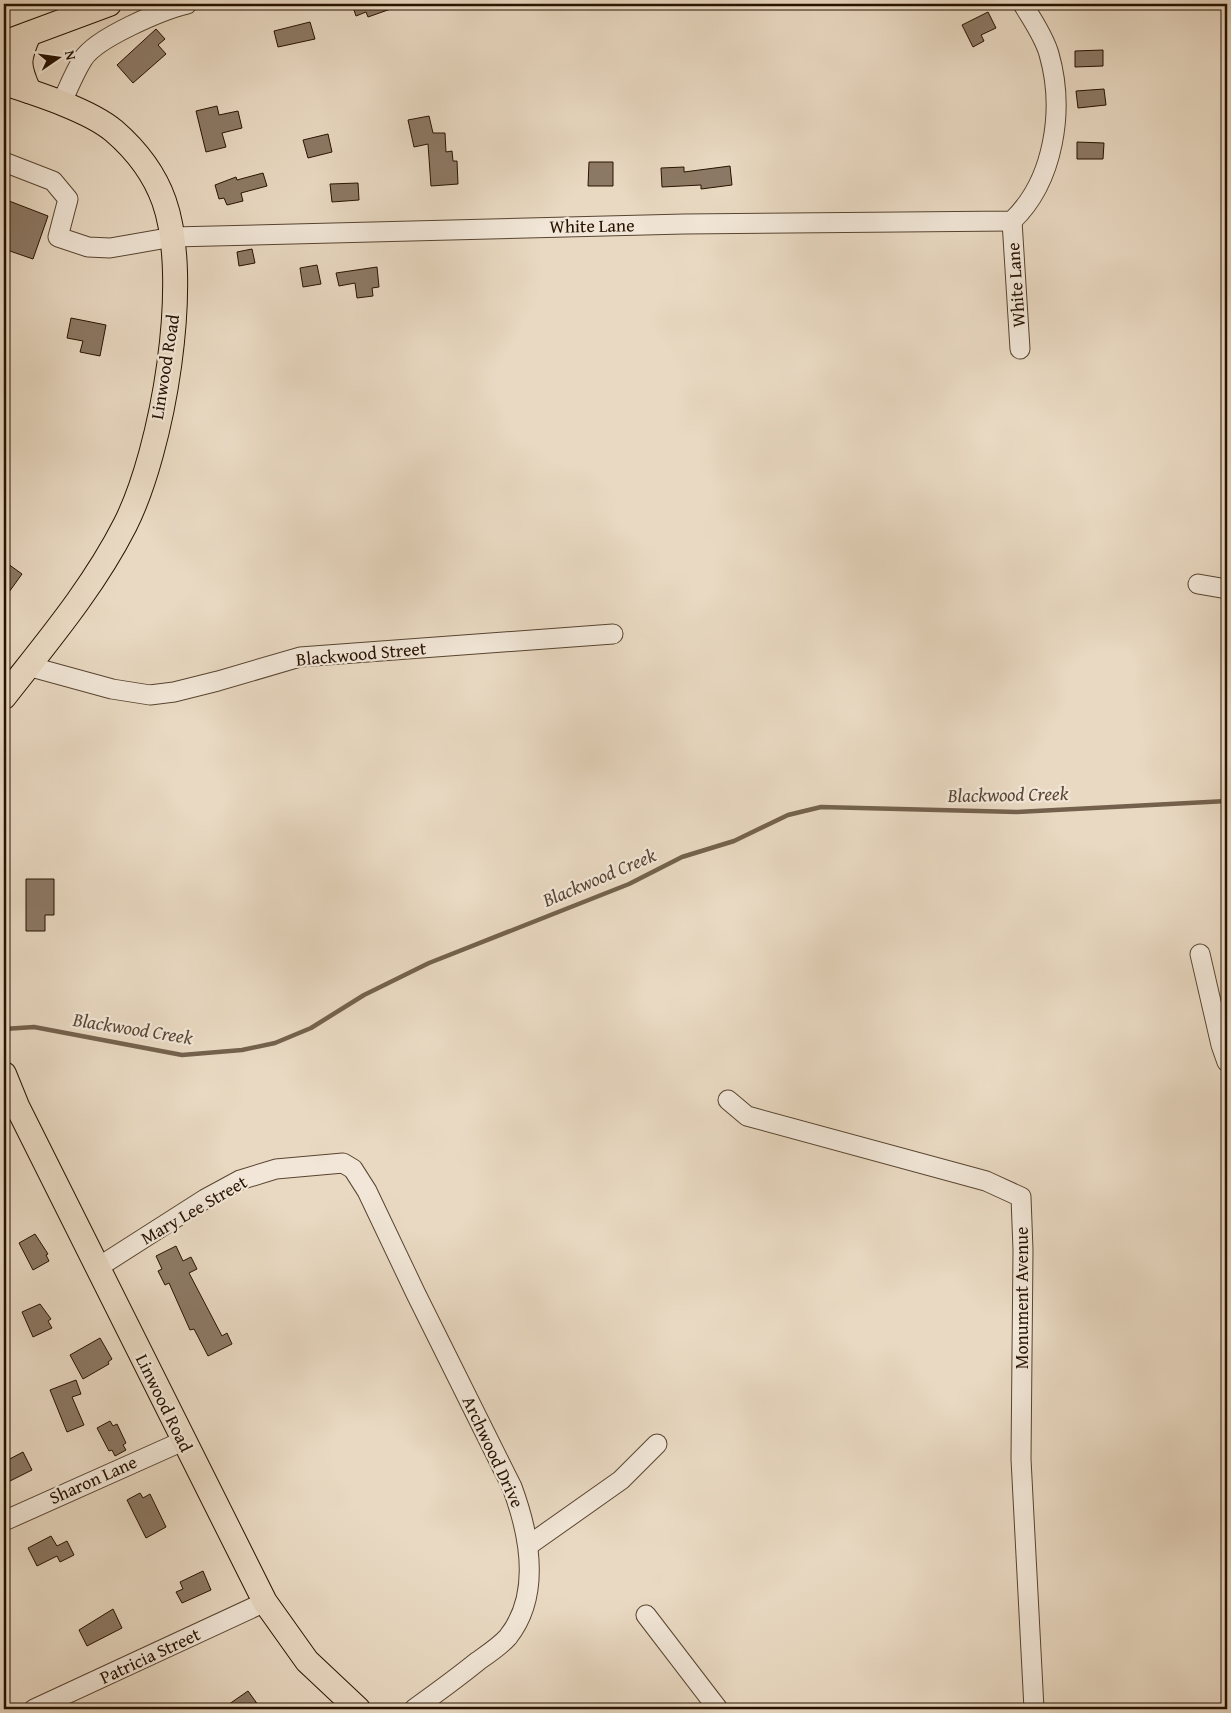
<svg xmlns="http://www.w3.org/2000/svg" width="1231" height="1713" font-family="'Gentium Book Plus',serif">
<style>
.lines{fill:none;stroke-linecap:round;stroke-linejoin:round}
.stream{stroke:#74614d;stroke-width:4.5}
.building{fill:#8c7965;stroke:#271200}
.minor-casing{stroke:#584430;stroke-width:21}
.major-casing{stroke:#271200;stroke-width:26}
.minor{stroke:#f1e6d7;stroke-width:19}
.major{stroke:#e9d9c2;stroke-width:24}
.labels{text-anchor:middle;stroke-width:4.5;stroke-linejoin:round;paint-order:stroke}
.street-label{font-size:18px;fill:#271200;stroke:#f1e6d7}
.water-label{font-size:19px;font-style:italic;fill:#5a4633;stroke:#f1e6d7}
</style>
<rect width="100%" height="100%" fill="#e9d9c2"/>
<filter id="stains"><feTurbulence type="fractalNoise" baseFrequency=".004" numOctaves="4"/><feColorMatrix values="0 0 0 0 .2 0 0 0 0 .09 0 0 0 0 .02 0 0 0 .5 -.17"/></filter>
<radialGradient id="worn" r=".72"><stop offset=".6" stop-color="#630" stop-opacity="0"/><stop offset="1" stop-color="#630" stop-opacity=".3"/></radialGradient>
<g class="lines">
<polyline class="stream" points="4,1029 34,1027 182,1055 242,1050 275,1043 311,1028 364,995 429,963 629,884 682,857 734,841 788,815 821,807 1017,812 1227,801"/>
</g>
<g class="building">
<polygon points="352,4 402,4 402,5 368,17 366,12 356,16"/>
<polygon points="988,12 996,28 981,35 984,41 973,47 962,25"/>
<polygon points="310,22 315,39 278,47 274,31"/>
<polygon points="156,29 165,39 158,45 166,54 133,83 117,65"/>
<polygon points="1103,50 1103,66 1075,67 1075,51"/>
<polygon points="1104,89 1106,105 1078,108 1076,91"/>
<polygon points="217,106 219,115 238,111 242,128 222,133 226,147 206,152 196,111"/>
<polygon points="429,116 433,133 445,133 446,152 452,151 453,161 457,161 458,184 431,186 428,144 414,147 408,120"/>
<polygon points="328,134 332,152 308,158 303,140"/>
<polygon points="1077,142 1104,143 1103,159 1077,159"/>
<polygon points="589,162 613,162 613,186 588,186"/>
<polygon points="730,166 732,185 701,189 701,185 662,187 661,168 684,167 684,172"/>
<polygon points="263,173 267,186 241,193 243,201 227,205 224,198 219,199 215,185 236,177 237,180"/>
<polygon points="358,183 359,200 332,202 330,184"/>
<polygon points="4,199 48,216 33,259 4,249"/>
<polygon points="252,249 255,263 239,266 237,252"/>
<polygon points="317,265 321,284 303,287 300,268"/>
<polygon points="377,267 379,287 372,288 373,296 357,298 355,283 339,286 336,273"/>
<polygon points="71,318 106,325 100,356 80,352 83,341 67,338"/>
<polygon points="4,561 22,574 4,599"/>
<polygon points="26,879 54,879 54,915 45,915 45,931 26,931"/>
<polygon points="35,1234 48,1254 46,1255 49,1261 33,1270 19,1243"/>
<polygon points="176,1246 183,1261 191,1257 197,1269 189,1273 222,1336 227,1333 232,1344 208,1356 194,1329 190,1330 169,1283 165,1285 158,1271 162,1269 156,1256"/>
<polygon points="40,1304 51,1319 48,1321 52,1328 33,1337 22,1312"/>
<polygon points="100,1338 112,1359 108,1362 109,1364 83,1379 70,1355"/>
<polygon points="76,1380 81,1394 72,1397 84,1425 67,1432 50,1390"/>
<polygon points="110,1421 113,1426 117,1424 126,1443 123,1445 126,1450 115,1456 112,1450 109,1451 97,1428"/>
<polygon points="23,1452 32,1470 4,1484 4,1462"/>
<polygon points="140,1493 143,1498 150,1494 166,1527 146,1538 127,1500"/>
<polygon points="51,1536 57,1546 67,1541 74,1555 60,1562 57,1556 37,1566 28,1548"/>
<polygon points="203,1571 211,1590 182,1603 176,1592 183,1589 180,1582"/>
<polygon points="113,1609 122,1628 87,1646 79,1630"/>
<polygon points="248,1691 261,1709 222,1709"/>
</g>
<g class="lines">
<defs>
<g id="minor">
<path d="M61,104C68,89 74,73 83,59C96,38 162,10 187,4"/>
<path d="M4,162L53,181L68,199L58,237L88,247L110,248L173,237L684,224L1012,221C1054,181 1065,110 1049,54C1044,36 1032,20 1023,4"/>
<polyline points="1012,221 1020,349"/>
<polyline points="1198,584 1227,589"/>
<polyline points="28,666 112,689 150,695 174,692 218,681 300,657 613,634"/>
<polyline points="1200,954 1221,1045 1227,1062"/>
<polyline points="728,1100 747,1116 986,1181 1021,1197 1023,1250 1021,1459 1034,1709"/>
<path d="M97,1268L205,1199L240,1180L276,1169L343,1163L353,1169L367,1191L416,1294L512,1487C529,1533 542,1594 508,1637C500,1646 488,1654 478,1661C457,1678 435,1694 414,1709"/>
<polyline points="4,1521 183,1441"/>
<polyline points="529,1545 621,1480 657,1444"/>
<polyline points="646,1615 718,1709"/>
<polyline points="34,1709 265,1602"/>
</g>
<g id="major">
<polyline points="4,43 109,4"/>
<path d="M4,83C35,93 89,110 114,131C136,150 154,173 164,201C192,280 163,450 125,525C93,588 47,642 4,697"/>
<path d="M29,91C17,65 18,59 29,34"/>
<polyline points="4,1074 17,1106 265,1602 307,1661 358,1709"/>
</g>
</defs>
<use href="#minor" class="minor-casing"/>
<use href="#major" class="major-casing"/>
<use href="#minor" class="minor"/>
<use href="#major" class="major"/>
</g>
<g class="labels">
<g class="street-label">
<text transform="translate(592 226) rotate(-1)" y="6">White Lane</text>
<text transform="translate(1016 285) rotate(-94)" y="6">White Lane</text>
<text transform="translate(165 367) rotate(-81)" y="6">Linwood Road</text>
<text transform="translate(361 654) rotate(-5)" y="6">Blackwood Street</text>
<text transform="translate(194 1210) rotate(-30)" y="6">Mary Lee Street</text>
<text transform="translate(1022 1298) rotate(-90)" y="6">Monument Avenue</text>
<text transform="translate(164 1403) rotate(64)" y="6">Linwood Road</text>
<text transform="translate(493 1452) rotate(65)" y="6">Archwood Drive</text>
<text transform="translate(93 1480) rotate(-24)" y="6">Sharon Lane</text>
<text transform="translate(150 1656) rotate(-25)" y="6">Patricia Street</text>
</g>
<g class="water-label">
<text transform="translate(1008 794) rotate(-1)" y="7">Blackwood Creek</text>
<text transform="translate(599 877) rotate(-23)" y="7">Blackwood Creek</text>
<text transform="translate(133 1028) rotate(9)" y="7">Blackwood Creek</text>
</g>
</g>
<rect width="1231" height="1713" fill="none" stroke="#e9d9c2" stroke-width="20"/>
<rect x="5" y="5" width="1221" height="1703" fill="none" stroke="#271200" stroke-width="2.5"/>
<rect x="10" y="10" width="1211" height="1693" fill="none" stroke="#271200"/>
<g transform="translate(58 58) rotate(77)" stroke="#f1e6d7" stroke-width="4" paint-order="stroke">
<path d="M0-4L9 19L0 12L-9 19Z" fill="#271200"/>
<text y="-8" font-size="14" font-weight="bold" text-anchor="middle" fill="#271200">N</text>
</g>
<rect width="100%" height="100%" filter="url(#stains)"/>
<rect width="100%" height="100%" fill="url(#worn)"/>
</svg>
